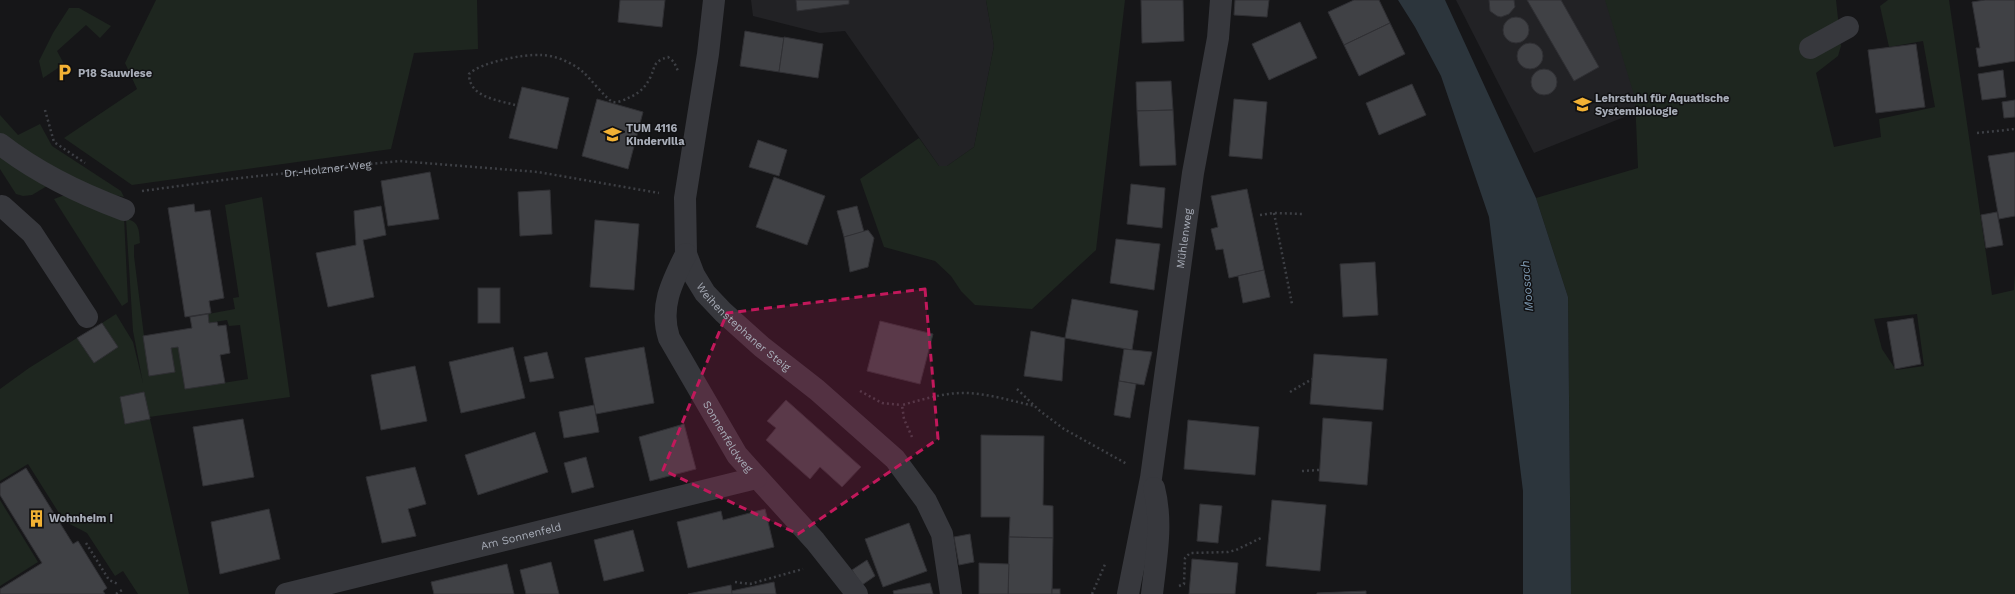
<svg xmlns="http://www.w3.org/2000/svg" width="2015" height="594" font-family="'Work Sans',sans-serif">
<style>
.built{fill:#222225}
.green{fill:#1e261f;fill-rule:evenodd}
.water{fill:#2c353c}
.building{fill:#404145;stroke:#303034}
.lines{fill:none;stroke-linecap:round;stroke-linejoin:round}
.path{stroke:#3d3f44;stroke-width:2.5;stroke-dasharray:2 3;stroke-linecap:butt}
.minor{stroke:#37383d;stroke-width:22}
.marked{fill:#c2185b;fill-opacity:0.2;stroke:#c2185b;stroke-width:3;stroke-dasharray:8 5;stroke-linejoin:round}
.labels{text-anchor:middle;stroke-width:3;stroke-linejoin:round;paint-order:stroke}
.poi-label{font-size:11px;font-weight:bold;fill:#a8adb8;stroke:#111113;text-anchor:start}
.street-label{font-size:11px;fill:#a8adb8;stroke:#111113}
.water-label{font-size:12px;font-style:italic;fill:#7f9bb3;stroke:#111113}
</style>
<rect width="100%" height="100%" fill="#161618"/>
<g class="built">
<polygon points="751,0 986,0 994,46 974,147 947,166 939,166 845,31 820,33 753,16"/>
<polygon points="1456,0 1764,0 1777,56 1534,153"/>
</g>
<g class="green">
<polygon points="156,0 477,0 478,49 414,53 391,149 132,185 64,138 137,89 125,63"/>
<polygon points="986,0 1125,0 1096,250 1032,309 975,305 961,291 951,276 935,261 884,247 860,179 919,138 939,166 947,166 974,147 994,46"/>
<path d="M1605,0H1836L1841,46L1838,56L1816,73L1834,147L1881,137L1879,119L1935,107L1923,41L1889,47L1880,6L1888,0H1949L1992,295L2014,290L2015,273V594H1571L1568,297L1536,198L1638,168L1635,98ZM1917,314L1924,366L1896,370L1882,349L1874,319Z"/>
<polygon points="69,8 79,8 111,26 100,38 86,25 57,51 64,64 43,78 39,61 53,33"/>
<path d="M0,115L18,135L40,124L52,146L121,191L124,197C82,189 37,157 0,134Z"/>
<polygon points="0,150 52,183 32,195 23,196 16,194 0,169"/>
<polygon points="62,196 70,196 124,217 128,302 122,306 54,199"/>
<path d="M262,197L290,397L149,417L144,392L120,397L125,424L150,419L189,594H138L123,571L115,576L87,533L64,521L28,464L0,481V389L29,368L77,338L94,363L117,347L102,323L116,314L133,342L143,383L133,331L126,219C140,221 139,232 140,243L134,245V256L149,376L175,372L171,348L178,347L185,389L248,379L240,325L229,326L227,320L209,323L208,314L235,309L233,298L239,297L225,205Z"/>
<polygon points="0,500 38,562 0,586"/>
</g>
<polygon class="water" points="1398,0 1445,0 1536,198 1568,297 1571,594 1523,594 1523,491 1489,217 1441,76 1415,27"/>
<g class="building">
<polygon points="620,0 665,0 662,27 618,22"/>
<polygon points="796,0 849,0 849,4 797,11"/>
<polygon points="1141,0 1183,0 1184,41 1142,43"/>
<polygon points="1235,0 1269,0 1267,17 1234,15"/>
<polygon points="1354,0 1379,0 1390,23 1344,45 1328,12"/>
<polygon points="1489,0 1514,0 1515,7 1509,14 1501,17 1497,16 1490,11"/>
<polygon points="1527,0 1561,0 1599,67 1574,81"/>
<polygon points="1985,0 2015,0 2015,61 1979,67 1976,48 1980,48 1972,2"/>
<circle cx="1516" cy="30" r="13"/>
<polygon points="1300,22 1317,58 1269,80 1252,44"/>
<polygon points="1390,23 1405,54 1359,76 1344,45"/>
<polygon points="745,31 784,38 779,72 740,66"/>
<polygon points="784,37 823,44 818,78 779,72"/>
<circle cx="1530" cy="56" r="13"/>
<polygon points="1916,44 1925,107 1876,113 1868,50"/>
<circle cx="1544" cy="82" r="13"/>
<polygon points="2003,70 2006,97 1982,100 1978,74"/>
<polygon points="1171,81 1173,110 1137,111 1136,82"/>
<polygon points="1412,84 1426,115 1379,135 1366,103"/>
<polygon points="522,87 569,98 557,149 509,138"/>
<polygon points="597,99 643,112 628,169 582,156"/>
<polygon points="1234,99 1267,102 1262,159 1229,156"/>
<polygon points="2015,100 2015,117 2004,118 2002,102"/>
<polygon points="1173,110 1176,165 1140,166 1137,111"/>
<polygon points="758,140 787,150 779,176 749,167"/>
<polygon points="2015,152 2015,216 1999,219 1988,156"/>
<polygon points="430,172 439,219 388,226 381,181"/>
<polygon points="774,177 825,196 807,245 756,227"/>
<polygon points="1131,184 1165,188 1162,228 1127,224"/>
<polygon points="1247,189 1264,270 1229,278 1223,249 1216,250 1211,229 1218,227 1211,196"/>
<polygon points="550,190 552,234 520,236 518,192"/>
<polygon points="194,204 195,212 210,210 224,298 209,301 211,313 185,317 168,208"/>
<polygon points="381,206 386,235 363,240 374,297 328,307 316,253 356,245 354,211"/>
<polygon points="857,206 864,232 844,237 837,211"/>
<polygon points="1997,212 2003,245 1986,248 1981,215"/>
<polygon points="595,220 639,224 634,290 590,287"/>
<polygon points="868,230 874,238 868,267 850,272 844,237"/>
<polygon points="1116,239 1160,244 1154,290 1110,283"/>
<polygon points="1375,262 1378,315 1343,317 1340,264"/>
<polygon points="1264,270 1270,297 1243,303 1238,276"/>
<rect x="478" y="288" width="22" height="35"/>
<polygon points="1072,299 1138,311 1132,350 1065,338"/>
<polygon points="208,314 209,323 217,322 218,326 226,325 230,353 220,355 225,383 185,389 178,347 171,348 175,372 149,376 143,336 192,328 190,317"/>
<polygon points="1913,318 1921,364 1895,369 1887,322"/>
<polygon points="880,321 933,334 920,384 867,371"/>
<polygon points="102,323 118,347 94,363 77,338"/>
<polygon points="1031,331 1065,338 1062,381 1024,376"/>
<polygon points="513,347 525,398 461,413 449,362"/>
<polygon points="644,347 654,403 596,414 585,358"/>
<polygon points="1124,349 1152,352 1144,385 1119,381"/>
<polygon points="547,352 554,378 530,382 524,357"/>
<polygon points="1314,354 1387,359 1383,410 1310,404"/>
<polygon points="415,366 427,421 381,430 371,375"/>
<polygon points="1119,381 1136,384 1130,418 1114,415"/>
<polygon points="144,392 150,419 125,424 120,397"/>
<polygon points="786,400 861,467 842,487 820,467 810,479 766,440 776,428 767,421"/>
<polygon points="594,405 599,432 564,438 559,412"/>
<polygon points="1323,418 1372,422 1367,485 1319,481"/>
<polygon points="243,419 254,477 203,486 193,427"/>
<polygon points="1188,420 1259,427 1255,475 1184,469"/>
<polygon points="684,424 696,469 650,481 639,437"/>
<polygon points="535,432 548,472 478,495 465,455"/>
<polygon points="981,435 1044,436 1043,505 1053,506 1053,538 1009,537 1010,517 981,517"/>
<polygon points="586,457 594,487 572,493 564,463"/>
<polygon points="415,467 426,504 408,509 416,536 382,543 366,477"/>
<polygon points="26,468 73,544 78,541 107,588 103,591 105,594 0,594 0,589 42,563 0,495 0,484"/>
<polygon points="1272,500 1326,505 1320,571 1266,566"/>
<polygon points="1200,504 1222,506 1218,543 1197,541"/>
<polygon points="269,509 280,559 220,574 211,522"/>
<polygon points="765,509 774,547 688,568 677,522 721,511 723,520"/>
<polygon points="909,523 927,571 883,587 865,539"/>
<polygon points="633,530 644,571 604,581 594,540"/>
<polygon points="970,534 974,562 959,565 954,537"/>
<polygon points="1009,537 1053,538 1052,594 1008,594"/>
<polygon points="1192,559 1238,563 1235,594 1189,594"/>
<polygon points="867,560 875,576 862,585 852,570"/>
<polygon points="551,562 559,594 526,594 520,570"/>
<polygon points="979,563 1009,564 1008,594 979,594"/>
<polygon points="507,564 514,594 434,594 431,582"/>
<polygon points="774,582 776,594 732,594 731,591"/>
<polygon points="930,583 933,594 894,594 893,591"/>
<polygon points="731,585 732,594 688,594"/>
<rect x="1052" y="589" width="8" height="5"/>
<polygon points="1366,591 1366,594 1317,594 1317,593"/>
</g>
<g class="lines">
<g class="path">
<path d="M515,105C497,100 469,97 469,74C481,62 524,54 541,55C555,55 573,63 583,72C590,78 607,100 613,102C618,103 624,100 628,98C638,94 645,88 650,78C656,66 652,62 668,57L674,62L678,71"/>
<polyline points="45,110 54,142 85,163"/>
<polyline points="1977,133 2015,129"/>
<path id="s1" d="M142,191L231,179L399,161L538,172L659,193"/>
<polyline points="1274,213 1292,304"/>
<polyline points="1260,215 1274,213 1303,214"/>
<polyline points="1017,389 1040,411 1064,429 1127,464"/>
<polyline points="860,391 882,403 902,405"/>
<polyline points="1290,392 1312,379"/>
<path d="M912,437L904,419L902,405C921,400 940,394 959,393C984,392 1011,401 1035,406"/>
<polyline points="1302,471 1319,470"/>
<polyline points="86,543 109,580 118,584"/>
<polyline points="735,582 750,584 803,569"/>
<polyline points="1179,586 1184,584 1185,558 1190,553 1228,552 1236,550 1263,537"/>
<polyline points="116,594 122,590"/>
<polyline points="1092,594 1106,562"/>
</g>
<g class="minor">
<path id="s2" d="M714,0L708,54L685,198L686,254L694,275L705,293L723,312L762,347L817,390L895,459L926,501L942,534L951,594"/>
<polyline points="1810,48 1848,27"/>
<path d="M0,144C36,172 81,194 124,210"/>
<polyline points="2,206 32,233 87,317"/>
<path id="s3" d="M686,254C672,282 659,307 669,338L737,455L815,541L857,594"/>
<path id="s4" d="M286,594L756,478"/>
<path id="s5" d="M1128,594L1151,478L1193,173L1218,38L1221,0"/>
<path d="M1152,594C1156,558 1163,523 1154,488"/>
</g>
</g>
<path class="marked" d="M925,289L938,439L798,534L663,470L727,313Z"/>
<defs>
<symbol id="parking-bare" viewBox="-9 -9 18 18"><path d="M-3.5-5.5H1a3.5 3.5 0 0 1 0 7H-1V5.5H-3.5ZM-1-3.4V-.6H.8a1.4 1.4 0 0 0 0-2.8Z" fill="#f2b134" stroke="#111113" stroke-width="2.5" paint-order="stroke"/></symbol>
<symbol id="university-bare" viewBox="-9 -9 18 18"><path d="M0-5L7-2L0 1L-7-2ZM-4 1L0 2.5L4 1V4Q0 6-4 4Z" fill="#f2b134" stroke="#111113" stroke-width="2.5" paint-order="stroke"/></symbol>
<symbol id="school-bare" viewBox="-9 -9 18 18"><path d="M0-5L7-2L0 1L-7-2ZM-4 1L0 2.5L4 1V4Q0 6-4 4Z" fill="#f2b134" stroke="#111113" stroke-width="2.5" paint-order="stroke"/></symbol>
<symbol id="building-bare" viewBox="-9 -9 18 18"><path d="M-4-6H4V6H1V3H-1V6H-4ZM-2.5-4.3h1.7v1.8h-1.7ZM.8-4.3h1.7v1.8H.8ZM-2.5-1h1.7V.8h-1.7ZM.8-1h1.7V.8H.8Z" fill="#f2b134" stroke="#111113" stroke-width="2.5" paint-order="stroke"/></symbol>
</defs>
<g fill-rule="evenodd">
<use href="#parking-bare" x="52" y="60" width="25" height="25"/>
<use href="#university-bare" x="1570" y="92" width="25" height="25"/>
<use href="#school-bare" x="600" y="122" width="25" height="25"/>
<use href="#building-bare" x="24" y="506" width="25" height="25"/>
</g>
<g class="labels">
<g class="poi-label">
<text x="78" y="77">P18 Sauwiese</text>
<text x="1595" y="102">Lehrstuhl für Aquatische<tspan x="1595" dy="13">Systembiologie</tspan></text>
<text x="626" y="132">TUM 4116<tspan x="626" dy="13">Kindervilla</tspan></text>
<text x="49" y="522">Wohnheim I</text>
</g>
<g class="street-label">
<text dy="4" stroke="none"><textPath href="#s1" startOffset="187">Dr.-Holzner-Weg</textPath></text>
<text dy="4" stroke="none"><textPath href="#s5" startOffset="360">Mühlenweg</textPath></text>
<text dy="4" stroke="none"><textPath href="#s2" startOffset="351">Weihenstephaner Steig</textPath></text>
<text dy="4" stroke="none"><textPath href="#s3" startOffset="203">Sonnenfeldweg</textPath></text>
<text dy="4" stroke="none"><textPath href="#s4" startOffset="242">Am Sonnenfeld</textPath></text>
</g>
<g class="water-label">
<text transform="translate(1527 286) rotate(-95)" y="4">Moosach</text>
</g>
</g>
</svg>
